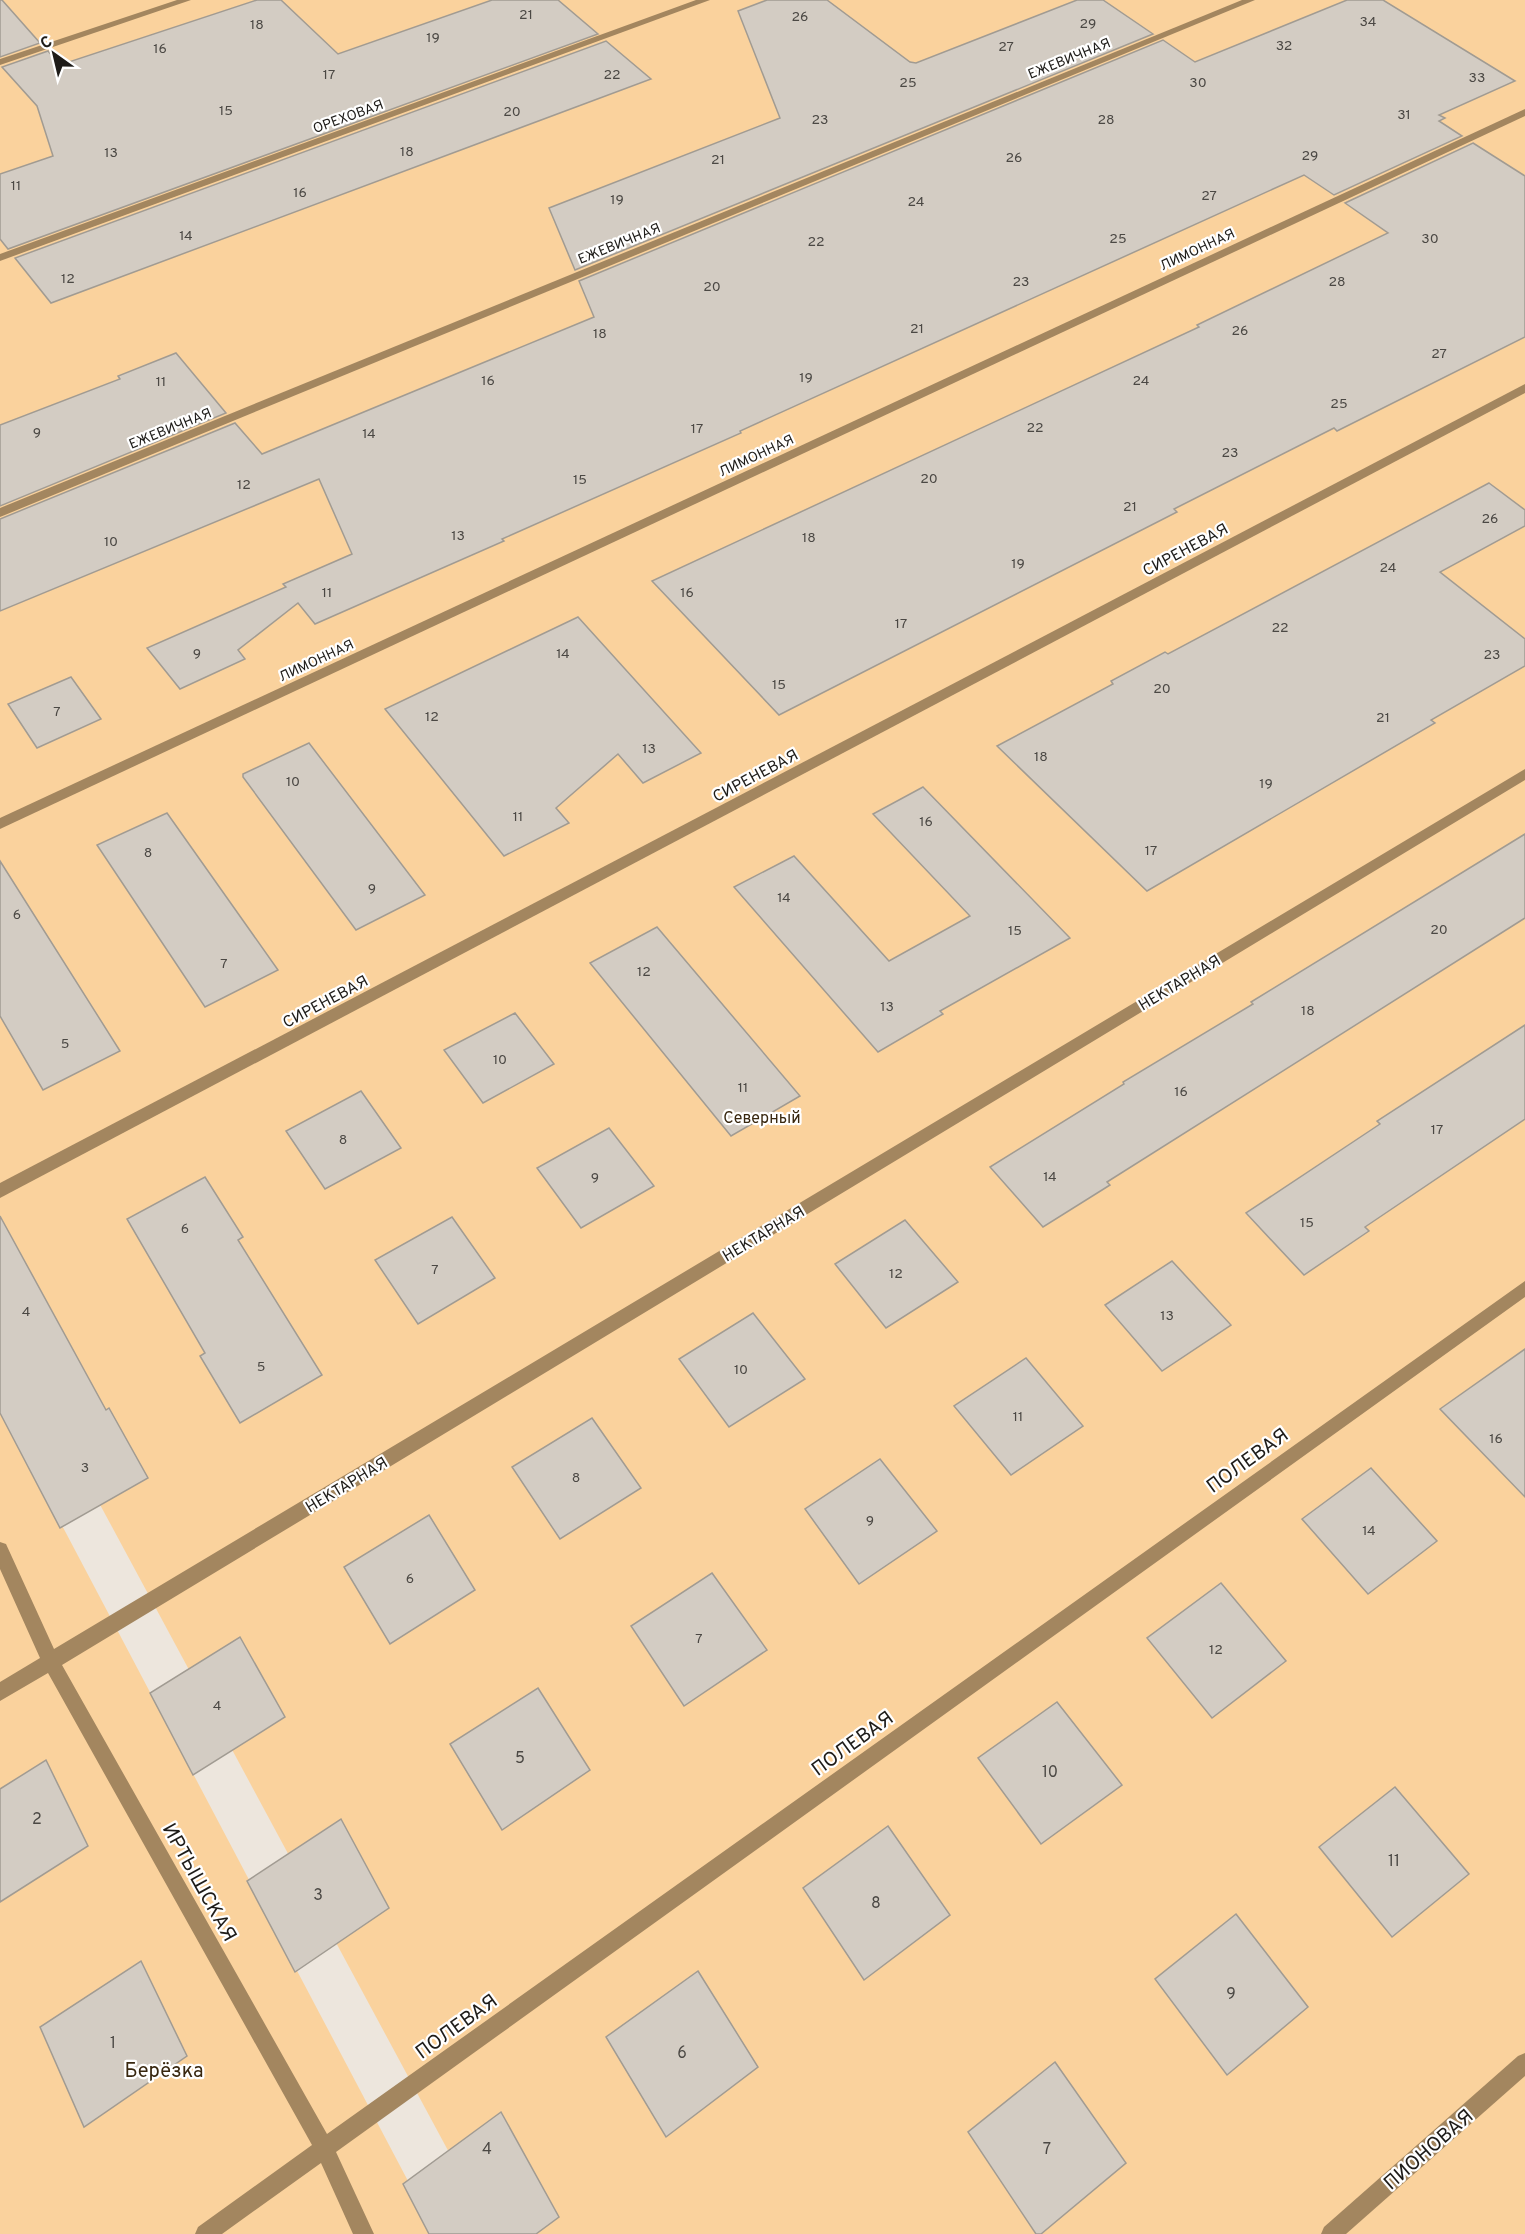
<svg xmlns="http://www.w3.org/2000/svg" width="1525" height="2234" font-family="Overpass,sans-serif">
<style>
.green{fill:#fad29d}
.building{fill:#d3ccc3;stroke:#a19b92;stroke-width:1.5}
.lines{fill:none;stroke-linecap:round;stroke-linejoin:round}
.street{fill:#a3865f;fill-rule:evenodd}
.labels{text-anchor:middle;stroke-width:4.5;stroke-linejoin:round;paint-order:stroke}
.number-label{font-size:14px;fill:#4b4844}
.far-street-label{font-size:14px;fill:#1e1c19;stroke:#fff}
.street-label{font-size:16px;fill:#1e1c19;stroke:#fff}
.park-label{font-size:16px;fill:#38270f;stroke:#fff}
.near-number-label{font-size:16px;fill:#4b4844}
.near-street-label{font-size:20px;fill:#1e1c19;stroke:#fff}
.near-park-label{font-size:20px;fill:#38270f;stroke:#fff}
</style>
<rect width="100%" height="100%" fill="#ede6dd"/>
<g class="green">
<polygon points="0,0 1525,0 1525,2234 493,2234 0,1319"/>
<polygon points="0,1408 436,2234 0,2234"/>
</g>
<g class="building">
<polygon points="0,0 2,0 40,43 0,57"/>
<polygon points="257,0 281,0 338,54 492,0 558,0 598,34 8,249 0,239 0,174 53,156 37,106 2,67 48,51 60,65"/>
<polygon points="767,0 827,0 910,62 916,63 1077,0 1103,0 1153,34 575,270 549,208 780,118 738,11"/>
<polygon points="1347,0 1383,0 1515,81 1439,115 1445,118 1439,121 1462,136 1334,195 1304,175 740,431 741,433 502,539 504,541 315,624 298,603 238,650 245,659 180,689 147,648 286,587 283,584 352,554 319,479 0,611 0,519 235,423 262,454 594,317 579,281 1163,40 1195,62"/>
<polygon points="606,41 651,79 51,303 15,258"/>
<polygon points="1473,143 1525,176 1525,337 1337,431 1334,428 1174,509 1177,512 779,715 652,581 1199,327 1197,325 1388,233 1345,203"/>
<polygon points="176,353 226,413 0,506 0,425 120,379 118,376"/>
<polygon points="1489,483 1525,510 1525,526 1440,572 1525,639 1525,666 1431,720 1435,723 1147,891 997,746 1113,684 1111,681 1165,652 1168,654"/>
<polygon points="578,617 701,753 643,783 618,754 556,808 569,823 504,856 385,709"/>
<polygon points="71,677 101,719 37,748 8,704"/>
<polygon points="309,743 425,895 356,930 243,777 243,774"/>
<polygon points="923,787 1070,938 940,1011 943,1014 878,1052 734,887 794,856 889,961 970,916 873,814"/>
<polygon points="167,813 278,970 205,1007 97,845"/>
<polygon points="1525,834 1525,918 1107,1182 1110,1185 1043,1227 990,1167 1124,1084 1123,1082 1253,1004 1251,1002"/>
<polygon points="0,861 120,1051 43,1090 0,1016"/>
<polygon points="657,927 800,1096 731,1136 590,963"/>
<polygon points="515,1013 554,1064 483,1103 444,1050"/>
<polygon points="1525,1025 1525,1119 1365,1227 1369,1231 1304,1275 1246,1213 1380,1124 1377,1121"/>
<polygon points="361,1091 401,1148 325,1189 286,1131"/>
<polygon points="609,1128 654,1186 581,1228 537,1168"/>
<polygon points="205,1177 243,1237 238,1240 322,1375 240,1423 200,1356 205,1353 127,1219"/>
<polygon points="0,1216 106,1410 109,1408 148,1478 60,1528 0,1413"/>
<polygon points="452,1217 495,1278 418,1324 375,1260"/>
<polygon points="905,1220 958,1282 886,1328 835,1264"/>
<polygon points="1172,1261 1231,1325 1162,1371 1105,1305"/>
<polygon points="753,1313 805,1379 729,1427 679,1359"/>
<polygon points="1525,1349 1525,1497 1440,1409"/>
<polygon points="1026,1358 1083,1426 1011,1475 954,1406"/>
<polygon points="592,1418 641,1488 560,1539 512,1467"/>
<polygon points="880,1459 937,1531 859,1584 805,1509"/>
<polygon points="1371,1468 1437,1541 1368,1594 1302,1519"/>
<polygon points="429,1515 475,1590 390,1644 344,1567"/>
<polygon points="712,1573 767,1650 684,1706 631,1626"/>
<polygon points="1221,1583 1286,1661 1212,1718 1147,1638"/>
<polygon points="240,1637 285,1717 193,1775 150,1693"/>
<polygon points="538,1688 590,1770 502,1830 450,1744"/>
<polygon points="1057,1702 1122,1785 1041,1844 978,1758"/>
<polygon points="46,1760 88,1846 0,1902 0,1789"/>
<polygon points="1395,1787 1469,1874 1392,1937 1319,1847"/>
<polygon points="341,1819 389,1908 295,1972 247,1881"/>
<polygon points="888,1826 950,1915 864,1980 803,1888"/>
<polygon points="1236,1914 1308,2007 1227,2075 1155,1979"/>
<polygon points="141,1961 187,2056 84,2127 40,2027"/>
<polygon points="698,1971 758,2067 666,2137 606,2037"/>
<polygon points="1055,2062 1126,2163 1041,2234 1036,2234 968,2132"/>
<polygon points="501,2112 559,2217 536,2234 429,2234 403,2184"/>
</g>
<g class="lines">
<g class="street">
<polygon points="177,0 191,0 0,65 0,59"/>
<polygon points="696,0 710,0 0,261 0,254"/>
<polygon points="1242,0 1255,0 0,517 0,508"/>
<polygon points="1525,109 1525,116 0,829 0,818"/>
<polygon points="1525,384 1525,393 0,1198 0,1183"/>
<polygon points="1525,769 1525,780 62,1665 327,2134 1525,1281 1525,1297 336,2152 374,2234 353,2234 321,2163 222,2234 195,2234 198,2227 312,2145 48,1673 0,1701 0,1682 40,1658 0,1569 0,1542 6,1544 54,1649"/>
<polygon points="1525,2053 1525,2076 1346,2234 1321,2234 1324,2227 1518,2056"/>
</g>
</g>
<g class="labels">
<g class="number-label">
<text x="526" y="19">21</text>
<text x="800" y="21">26</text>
<text x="1368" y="26">34</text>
<text x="1088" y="28">29</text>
<text x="257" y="29">18</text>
<text x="433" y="42">19</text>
<text x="1284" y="50">32</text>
<text x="1006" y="51">27</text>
<text x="160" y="53">16</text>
<text x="329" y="79">17</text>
<text x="612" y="79">22</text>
<text x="1477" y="82">33</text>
<text x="908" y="87">25</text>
<text x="1198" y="87">30</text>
<text x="226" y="115">15</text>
<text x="512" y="116">20</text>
<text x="1404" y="119">31</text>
<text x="820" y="124">23</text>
<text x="1106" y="124">28</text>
<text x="407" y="156">18</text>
<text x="111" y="157">13</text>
<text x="1310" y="160">29</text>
<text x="1014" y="162">26</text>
<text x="718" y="164">21</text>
<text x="16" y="190">11</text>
<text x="300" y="197">16</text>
<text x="1209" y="200">27</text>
<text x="617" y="204">19</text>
<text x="916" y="206">24</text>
<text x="186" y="240">14</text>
<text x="1118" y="243">25</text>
<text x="1430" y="243">30</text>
<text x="816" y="246">22</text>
<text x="68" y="283">12</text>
<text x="1021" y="286">23</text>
<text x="1337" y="286">28</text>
<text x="712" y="291">20</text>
<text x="917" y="333">21</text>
<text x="1240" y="335">26</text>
<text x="600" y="338">18</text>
<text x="1439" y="358">27</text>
<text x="806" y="382">19</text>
<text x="488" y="385">16</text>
<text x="1141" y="385">24</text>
<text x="161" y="386">11</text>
<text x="1339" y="408">25</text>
<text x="1035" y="432">22</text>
<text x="697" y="433">17</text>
<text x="37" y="437">9</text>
<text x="369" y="438">14</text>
<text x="1230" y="457">23</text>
<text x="929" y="483">20</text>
<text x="580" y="484">15</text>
<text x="244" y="489">12</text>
<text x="1130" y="511">21</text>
<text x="1490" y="523">26</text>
<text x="458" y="540">13</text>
<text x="809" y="542">18</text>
<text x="111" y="546">10</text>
<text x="1018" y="568">19</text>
<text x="1388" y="572">24</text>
<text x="327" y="597">11</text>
<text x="687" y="597">16</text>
<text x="901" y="628">17</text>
<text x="1280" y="632">22</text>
<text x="197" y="658">9</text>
<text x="563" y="658">14</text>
<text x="1492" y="659">23</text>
<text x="779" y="689">15</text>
<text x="1162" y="693">20</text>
<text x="57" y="716">7</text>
<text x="432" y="721">12</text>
<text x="1383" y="722">21</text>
<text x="649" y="753">13</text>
<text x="1041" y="761">18</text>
<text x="293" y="786">10</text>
<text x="1266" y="788">19</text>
<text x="518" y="821">11</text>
<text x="926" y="826">16</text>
<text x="1151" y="855">17</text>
<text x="148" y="857">8</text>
<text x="372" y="893">9</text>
<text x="784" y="902">14</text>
<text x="17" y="919">6</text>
<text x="1439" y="934">20</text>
<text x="1015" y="935">15</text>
<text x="224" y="968">7</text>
<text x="644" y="976">12</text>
<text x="887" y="1011">13</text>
<text x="1308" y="1015">18</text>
<text x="65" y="1048">5</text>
<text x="500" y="1064">10</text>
<text x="743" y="1092">11</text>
<text x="1181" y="1096">16</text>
<text x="1437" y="1134">17</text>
<text x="343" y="1144">8</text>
<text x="1050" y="1181">14</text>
<text x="595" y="1182">9</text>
<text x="1307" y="1227">15</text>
<text x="185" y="1233">6</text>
<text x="435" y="1274">7</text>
<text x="896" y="1278">12</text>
<text x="26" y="1316">4</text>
<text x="1167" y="1320">13</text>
<text x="261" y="1371">5</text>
<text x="741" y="1374">10</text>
<text x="1018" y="1421">11</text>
<text x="1496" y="1443">16</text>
<text x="85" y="1472">3</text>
<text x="576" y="1482">8</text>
<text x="870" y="1525">9</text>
<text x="1369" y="1535">14</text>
<text x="410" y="1583">6</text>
<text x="699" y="1643">7</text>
<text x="1216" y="1654">12</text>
<text x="217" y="1710">4</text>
</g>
<g class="far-street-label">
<text transform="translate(1069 58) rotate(-22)" y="5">ЕЖЕВИЧНАЯ</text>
<text transform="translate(348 116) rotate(-20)" y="5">ОРЕХОВАЯ</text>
<text transform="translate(619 243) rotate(-22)" y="5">ЕЖЕВИЧНАЯ</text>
<text transform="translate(1197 249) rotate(-25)" y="5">ЛИМОННАЯ</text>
<text transform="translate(170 428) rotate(-22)" y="5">ЕЖЕВИЧНАЯ</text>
<text transform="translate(756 455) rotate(-25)" y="5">ЛИМОННАЯ</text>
<text transform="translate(316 660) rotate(-25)" y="5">ЛИМОННАЯ</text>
</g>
<g class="street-label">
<text transform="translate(1185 549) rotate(-28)" y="6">СИРЕНЕВАЯ</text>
<text transform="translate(755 775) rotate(-28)" y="6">СИРЕНЕВАЯ</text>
<text transform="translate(1179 982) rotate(-31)" y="6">НЕКТАРНАЯ</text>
<text transform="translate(325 1001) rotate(-28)" y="6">СИРЕНЕВАЯ</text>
<text transform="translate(763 1233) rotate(-31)" y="6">НЕКТАРНАЯ</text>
<text transform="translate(346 1484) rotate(-31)" y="6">НЕКТАРНАЯ</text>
</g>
<g class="park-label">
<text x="762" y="1123">Северный</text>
</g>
<g class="near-number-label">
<text x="520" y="1763">5</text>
<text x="1050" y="1777">10</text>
<text x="37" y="1824">2</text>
<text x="1394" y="1866">11</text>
<text x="318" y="1900">3</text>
<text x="876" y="1908">8</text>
<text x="1231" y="1999">9</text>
<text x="113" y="2048">1</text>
<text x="682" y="2058">6</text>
<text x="487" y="2154">4</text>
<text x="1047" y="2154">7</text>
</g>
<g class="near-street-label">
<text transform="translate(1247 1460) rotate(-36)" y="7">ПОЛЕВАЯ</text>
<text transform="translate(852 1743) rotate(-36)" y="7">ПОЛЕВАЯ</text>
<text transform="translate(200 1882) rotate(61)" y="7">ИРТЫШСКАЯ</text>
<text transform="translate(456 2026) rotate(-36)" y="7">ПОЛЕВАЯ</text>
<text transform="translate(1428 2149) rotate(-41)" y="7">ПИОНОВАЯ</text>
</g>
<g class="near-park-label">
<text x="164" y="2077">Берёзка</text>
</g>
</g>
<g transform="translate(54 54) rotate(326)" stroke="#ffffff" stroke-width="4.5" paint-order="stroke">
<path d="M0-4.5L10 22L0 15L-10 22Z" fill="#1e1c19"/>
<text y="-9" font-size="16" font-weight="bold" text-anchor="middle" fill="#1e1c19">С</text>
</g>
</svg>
